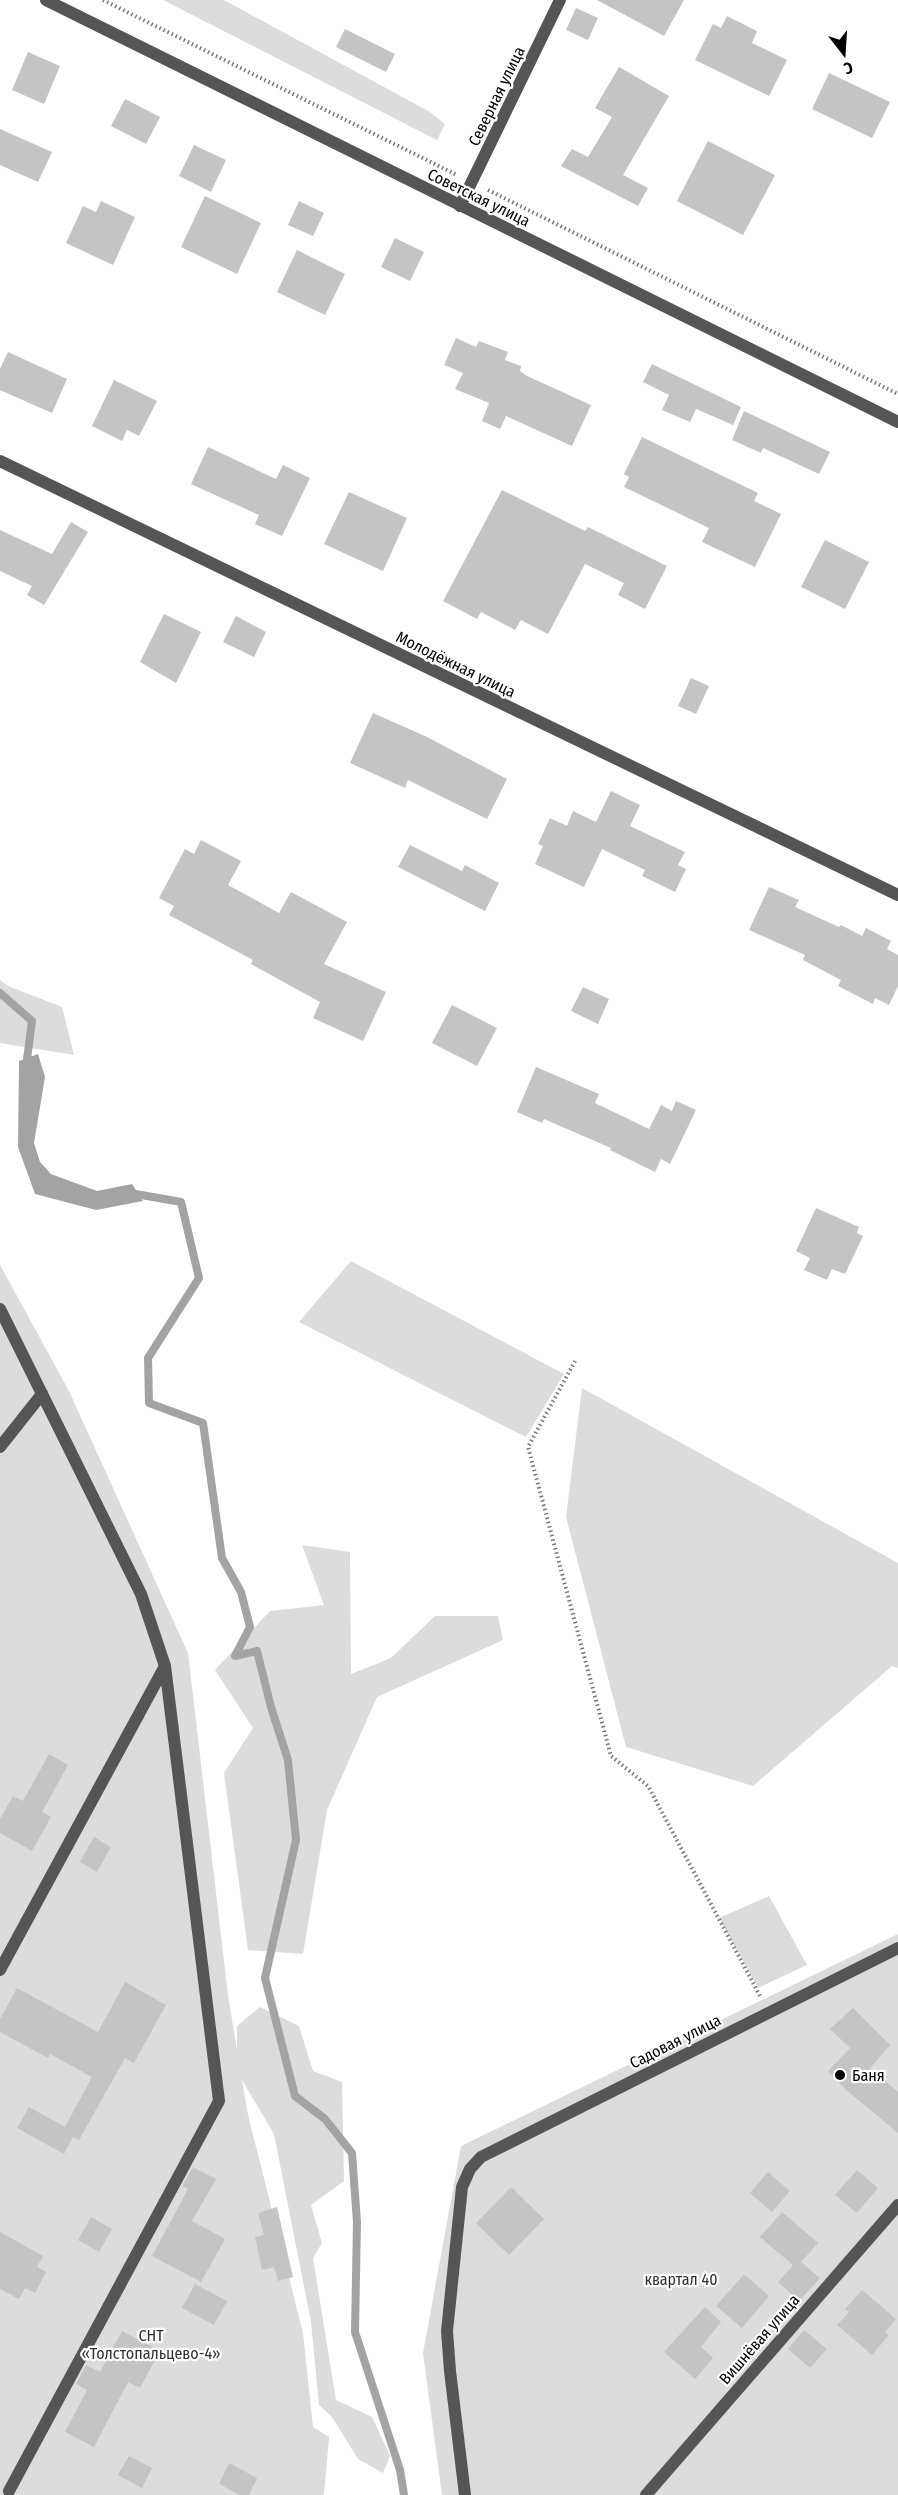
<svg xmlns="http://www.w3.org/2000/svg" width="898" height="2495" font-family="'Fira Sans Condensed',sans-serif">
<style>
.green{fill:#dcdcdc}
.water{fill:#a3a3a3}
.lines{fill:none;stroke-linecap:round;stroke-linejoin:round}
.stream{stroke:#a3a3a3;stroke-width:8}
.building{fill:#c4c4c4}
.path{stroke:#777;stroke-width:4;stroke-dasharray:1.5 3;stroke-linecap:butt}
.service{stroke:#555;stroke-width:12}
.minor{stroke:#555;stroke-width:12}
.tertiary{stroke:#555;stroke-width:12}
.poi-dot{fill:#000;stroke:#fff;stroke-width:2}
.labels{text-anchor:middle;stroke-width:4.5;stroke-linejoin:round;paint-order:stroke}
.street-label{font-size:16px;fill:#000;stroke:#fff}
.poi-label{font-size:16px;fill:#000;stroke:#fff;text-anchor:start}
.park-label{font-size:16px;fill:#333;stroke:#fff}
</style>
<rect width="100%" height="100%" fill="#fff"/>
<g class="green">
<polygon points="163,0 224,0 430,112 445,124 437,140"/>
<polygon points="0,980 8,986 62,1007 74,1055 0,1043"/>
<polygon points="351,1261 564,1374 526,1437 299,1322"/>
<polygon points="0,1265 69,1391 188,1653 228,1995 237,2050 237,2026 260,2007 299,2026 313,2071 342,2082 344,2181 311,2205 322,2243 313,2258 336,2400 372,2417 390,2456 383,2473 358,2459 332,2417 319,2405 311,2322 274,2134 242,2080 248,2115 303,2333 313,2427 329,2437 324,2495 0,2495"/>
<polygon points="582,1388 898,1563 898,1668 892,1666 753,1786 626,1747 566,1517"/>
<polygon points="302,1545 350,1552 351,1674 391,1658 435,1616 498,1616 503,1640 377,1697 327,1810 303,1954 248,1950 224,1773 253,1728 215,1670 270,1611 324,1605"/>
<polygon points="769,1896 807,1965 758,1988 719,1918"/>
<polygon points="898,1934 898,2495 442,2495 423,2353 461,2146"/>
</g>
<polygon class="water" points="38,1054 45,1077 34,1143 40,1162 51,1174 97,1191 132,1184 143,1201 96,1210 35,1194 18,1147 19,1061"/>
<g class="lines">
<g class="stream">
<polyline points="0,993 32,1021 26,1067"/>
<polyline points="130,1193 181,1202 199,1278 148,1358 149,1403 203,1423 222,1558 241,1592 250,1627 235,1656 257,1651 271,1707 288,1760 296,1840 265,1978 295,2096 325,2119 352,2153 357,2222 355,2332 400,2470 404,2495"/>
</g>
</g>
<g class="building">
<polygon points="597,0 684,0 664,36"/>
<polygon points="576,8 598,18 588,40 566,30"/>
<polygon points="727,16 757,31 752,43 787,60 769,96 695,60 713,24 721,28"/>
<polygon points="345,29 395,54 386,72 336,47"/>
<polygon points="28,52 60,66 44,104 12,90"/>
<polygon points="619,67 669,96 623,175 648,188 638,206 561,166 572,149 588,157 612,117 595,108"/>
<polygon points="829,73 890,102 872,138 812,109"/>
<polygon points="125,99 160,117 146,144 111,126"/>
<polygon points="0,129 52,152 38,182 0,165"/>
<polygon points="708,141 775,175 743,235 677,201"/>
<polygon points="194,145 226,160 211,192 179,176"/>
<polygon points="205,196 261,223 237,274 181,247"/>
<polygon points="101,201 135,217 113,265 66,243 83,206 96,212"/>
<polygon points="299,201 324,213 313,236 288,225"/>
<polygon points="395,238 424,252 410,281 381,267"/>
<polygon points="297,250 345,274 325,315 277,292"/>
<polygon points="456,338 476,347 479,341 508,352 505,360 521,366 520,371 527,376 591,405 572,446 506,416 500,429 482,421 489,403 455,389 463,373 444,365"/>
<polygon points="8,352 67,379 52,413 0,390 0,369"/>
<polygon points="652,364 741,407 733,425 696,409 690,422 662,410 669,395 643,382"/>
<polygon points="114,380 157,401 139,436 127,430 122,441 92,426"/>
<polygon points="744,411 830,452 819,474 763,448 761,453 732,440"/>
<polygon points="642,437 758,493 754,501 781,514 755,567 702,542 709,528 624,487 629,477 624,474"/>
<polygon points="208,447 276,479 283,465 310,478 282,536 255,524 259,515 191,484"/>
<polygon points="502,490 585,531 588,527 667,566 645,609 618,595 624,583 585,564 548,634 521,620 515,630 481,612 477,619 443,601"/>
<polygon points="349,492 407,518 383,571 324,544"/>
<polygon points="71,522 88,532 44,605 27,595 32,586 0,571 0,530 52,554"/>
<polygon points="825,540 869,562 845,609 801,587"/>
<polygon points="164,614 201,632 176,683 140,662"/>
<polygon points="236,616 266,632 254,657 223,642"/>
<polygon points="691,678 709,686 696,714 678,706"/>
<polygon points="373,713 427,737 507,779 487,819 408,780 405,788 350,763"/>
<polygon points="611,791 640,805 630,826 685,852 678,865 686,869 675,892 642,876 645,870 602,849 584,887 535,864 543,846 538,844 550,818 567,826 573,811 596,822"/>
<polygon points="201,840 241,861 228,885 279,913 291,892 347,922 324,964 386,992 363,1041 313,1018 320,1002 251,964 253,960 169,915 174,906 159,898 185,849 194,854"/>
<polygon points="410,845 462,871 465,865 499,883 485,911 398,867"/>
<polygon points="769,887 799,900 795,907 839,927 841,925 862,936 866,928 891,941 887,949 898,955 898,986 889,1005 875,998 873,1004 838,986 841,980 803,960 805,955 749,930"/>
<polygon points="583,987 609,999 598,1024 571,1011"/>
<polygon points="452,1005 497,1028 477,1066 432,1043"/>
<polygon points="536,1067 599,1094 595,1103 649,1129 661,1105 672,1111 676,1101 696,1110 670,1164 661,1159 655,1172 610,1150 611,1148 544,1119 542,1123 517,1112"/>
<polygon points="816,1208 859,1227 857,1233 863,1236 845,1274 832,1269 827,1280 804,1270 810,1258 796,1251"/>
<polygon points="49,1754 68,1765 42,1812 51,1817 32,1851 0,1833 0,1819 13,1796 23,1801"/>
<polygon points="94,1837 111,1847 97,1872 80,1862"/>
<polygon points="125,1982 166,2005 134,2063 125,2058 79,2140 73,2137 64,2154 17,2128 29,2107 65,2127 92,2077 50,2054 48,2058 0,2032 0,2019 17,1988 98,2032"/>
<polygon points="853,2008 890,2045 870,2068 898,2092 898,2133 844,2088 828,2071 850,2048 830,2029"/>
<polygon points="193,2167 216,2179 192,2221 225,2239 201,2282 152,2256 188,2189 182,2186"/>
<polygon points="857,2170 878,2188 857,2213 835,2195"/>
<polygon points="768,2172 790,2191 772,2212 750,2193"/>
<polygon points="511,2187 544,2219 509,2255 476,2223"/>
<polygon points="277,2207 293,2277 278,2281 274,2267 262,2270 255,2237 264,2235 258,2213"/>
<polygon points="782,2212 818,2243 801,2262 820,2278 799,2301 778,2282 793,2265 760,2237"/>
<polygon points="91,2217 112,2229 99,2252 78,2240"/>
<polygon points="0,2232 43,2256 37,2267 46,2272 35,2293 25,2288 19,2299 0,2289"/>
<polygon points="744,2274 769,2296 742,2328 716,2306"/>
<polygon points="195,2284 227,2301 214,2325 182,2308"/>
<polygon points="862,2290 896,2319 885,2332 889,2335 872,2355 837,2325 849,2312 845,2309"/>
<polygon points="705,2307 721,2322 701,2347 713,2358 695,2379 664,2352"/>
<polygon points="804,2330 827,2349 810,2368 788,2349"/>
<polygon points="122,2331 160,2351 140,2388 128,2382 94,2447 65,2432 87,2390 76,2384 86,2365 100,2372"/>
<polygon points="129,2456 152,2468 142,2488 118,2475"/>
<polygon points="229,2463 257,2478 249,2495 240,2495 219,2484"/>
</g>
<g class="lines">
<g class="path">
<polyline points="103,0 457,175"/>
<polyline points="488,190 898,394"/>
<polyline points="575,1361 528,1447 611,1756 648,1786 760,1996"/>
</g>
<g class="service">
<polyline points="0,1309 141,1594 165,1666"/>
<polyline points="0,1447 42,1394"/>
<polyline points="0,1970 165,1666 219,2101 9,2491"/>
<polyline points="646,2495 898,2205"/>
</g>
<g class="minor">
<polyline points="460,206 560,0"/>
<polyline points="0,461 898,895"/>
<polyline points="465,2495 450,2371 447,2331 462,2187 470,2169 481,2157 898,1948"/>
</g>
<polyline class="tertiary" points="46,0 898,422"/>
</g>
<circle class="poi-dot" cx="840" cy="2075" r="6"/>
<g class="labels">
<g class="street-label">
<text transform="translate(496 96) rotate(-64)" y="6">Северная улица</text>
<text transform="translate(479 197) rotate(26)" y="6">Советская улица</text>
<text transform="translate(456 664) rotate(26)" y="6">Молодёжная улица</text>
<text transform="translate(675 2041) rotate(-27)" y="6">Садовая улица</text>
<text transform="translate(759 2339) rotate(-49)" y="6">Вишнёвая улица</text>
</g>
<g class="poi-label">
<text x="852" y="2081">Баня</text>
</g>
<g class="park-label">
<text x="681" y="2285">квартал 40</text>
<text x="151" y="2341">СНТ<tspan x="151" dy="18">«Толстопальцево-4»</tspan></text>
</g>
</g>
<g transform="translate(844 54) rotate(163)" stroke="#ffffff" stroke-width="4.5" paint-order="stroke">
<path d="M0-4.5L10 22L0 15L-10 22Z" fill="#000000"/>
<text y="-9" font-size="16" font-weight="bold" text-anchor="middle" fill="#000000">С</text>
</g>
</svg>
